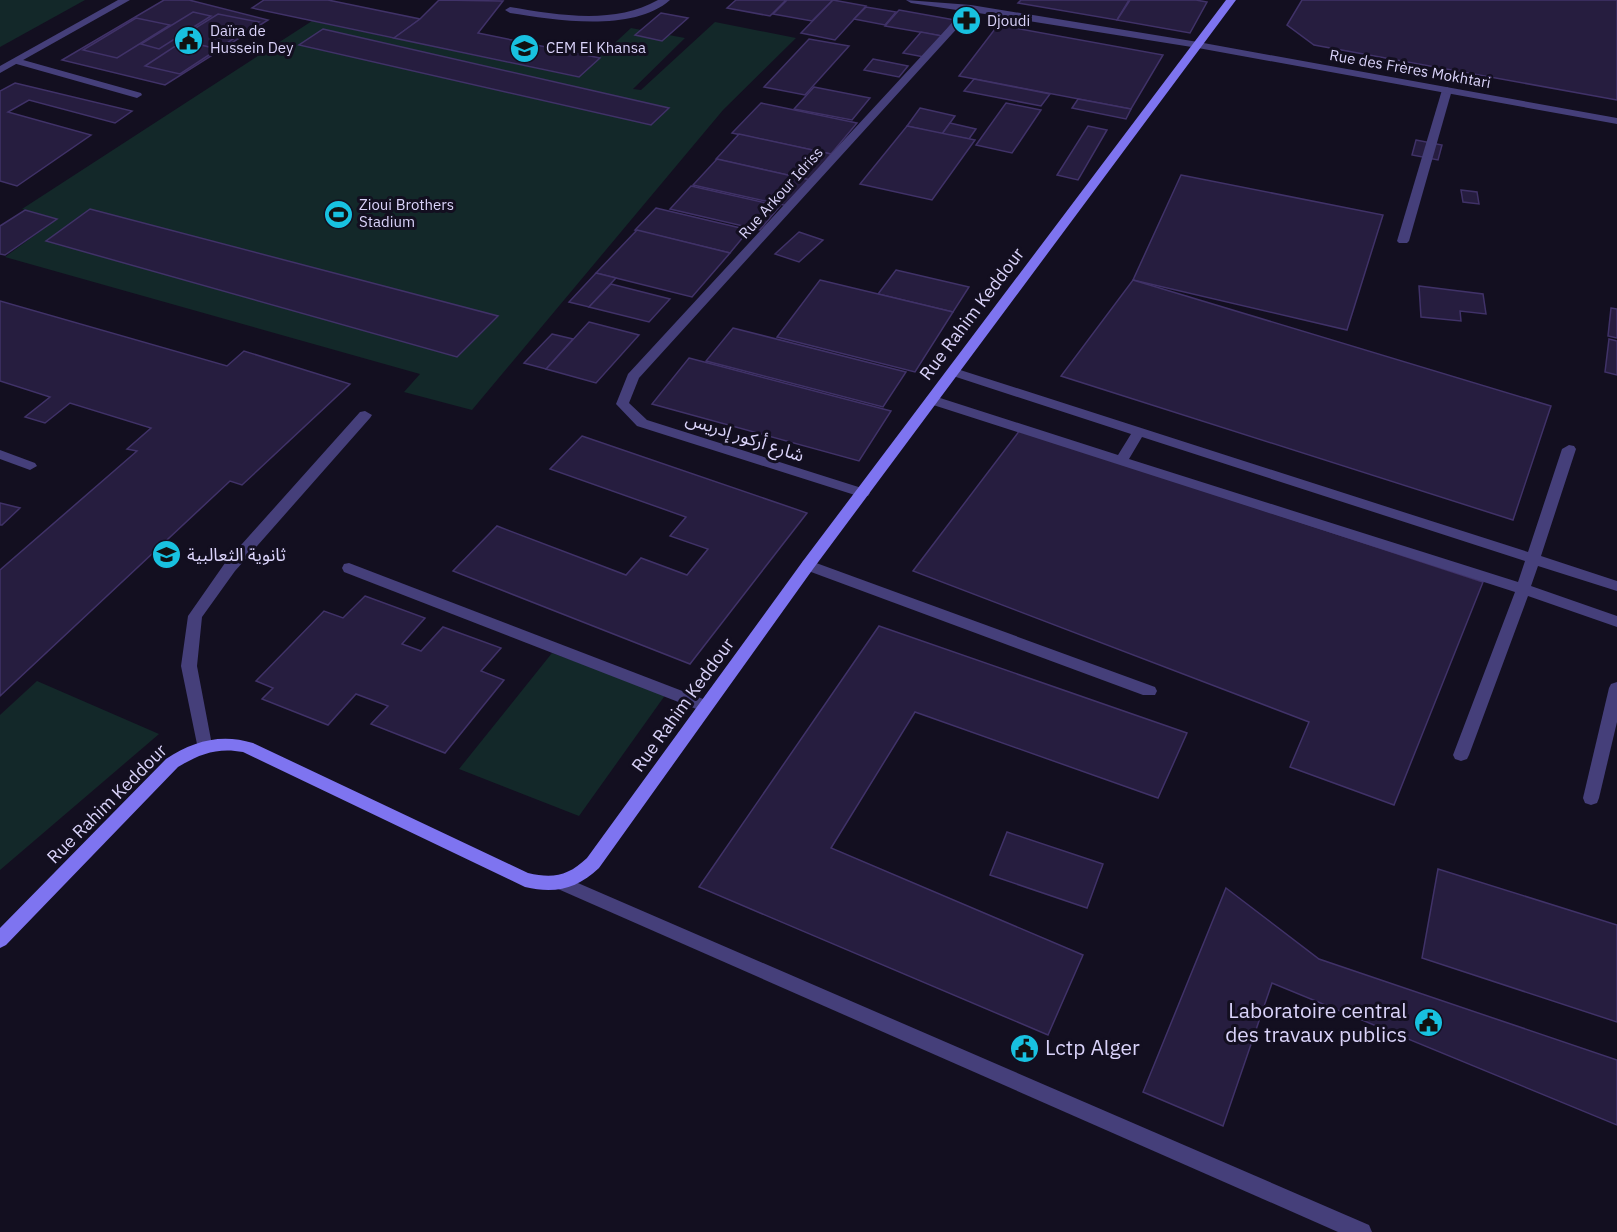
<svg xmlns="http://www.w3.org/2000/svg" width="1617" height="1232" font-family="'IBM Plex Sans','Noto Sans Arabic',sans-serif">
<style>
.green{fill:#132829}
.building{fill:#261d3f;stroke:#403268;stroke-width:1.5}
.lines{fill:none;stroke-linecap:round;stroke-linejoin:round}
.service{fill:#453f7a;fill-rule:evenodd}
.minor{fill:#453f7a;fill-rule:evenodd}
.secondary{fill:#7e74f0;fill-rule:evenodd}
.labels{text-anchor:middle;stroke-width:6;stroke-linejoin:round;paint-order:stroke}
.far-poi-label{font-size:15px;fill:#dad3fa;stroke:#130f20;text-anchor:start}
.far-street-label{font-size:15px;fill:#dad3fa;stroke:#130f20}
.street-label{font-size:18px;fill:#dad3fa;stroke:#130f20}
.poi-label{font-size:18px;fill:#dad3fa;stroke:#130f20;text-anchor:start}
.near-poi-label{font-size:21px;fill:#dad3fa;stroke:#130f20;text-anchor:end}
</style>
<rect width="100%" height="100%" fill="#130f20"/>
<g class="green">
<polygon points="0,0 85,0 0,47"/>
<polygon points="312,21 578,77 631,28 685,38 633,89 641,90 715,22 796,38 723,110 472,410 404,392 420,374 5,257 57,219 22,209"/>
<polygon points="552,653 666,694 579,816 459,769"/>
<polygon points="37,681 159,734 0,870 0,715"/>
</g>
<g class="building">
<polygon points="164,0 189,0 268,20 165,85 62,60"/>
<polygon points="264,0 328,0 420,19 394,38 252,8"/>
<polygon points="439,0 503,1 478,33 600,58 579,77 394,38 420,19"/>
<polygon points="736,0 786,0 770,16 727,8"/>
<polygon points="787,0 833,0 812,21 773,14"/>
<polygon points="833,0 866,6 835,40 801,33"/>
<polygon points="1021,0 1129,0 1117,20 1018,3"/>
<polygon points="1130,0 1196,0 1207,2 1190,33 1117,20"/>
<polygon points="1302,0 1617,0 1617,100 1314,45 1287,25"/>
<polygon points="866,7 896,12 885,25 854,19"/>
<polygon points="899,10 955,20 942,36 885,26"/>
<polygon points="193,12 211,16 159,49 141,44"/>
<polygon points="661,13 688,18 662,41 635,35"/>
<polygon points="218,14 259,22 218,49 176,40"/>
<polygon points="136,18 170,25 117,58 83,50"/>
<polygon points="998,25 1163,55 1131,109 959,76"/>
<polygon points="323,29 669,108 651,125 299,45"/>
<polygon points="921,32 942,36 924,57 903,53"/>
<polygon points="809,39 849,46 805,95 764,87"/>
<polygon points="183,41 218,49 180,74 145,66"/>
<polygon points="873,59 908,66 899,77 864,70"/>
<polygon points="974,79 1050,94 1041,106 964,91"/>
<polygon points="15,83 132,111 115,123 29,100 8,112 91,135 17,186 0,181 0,91"/>
<polygon points="814,87 870,98 852,120 794,109"/>
<polygon points="1078,99 1131,109 1126,119 1072,108"/>
<polygon points="761,103 857,123 831,154 732,133"/>
<polygon points="1006,103 1041,110 1012,153 976,145"/>
<polygon points="920,108 955,116 942,134 907,126"/>
<polygon points="950,123 976,129 969,139 942,134"/>
<polygon points="907,126 975,140 932,200 860,184"/>
<polygon points="1088,126 1107,130 1078,180 1057,175"/>
<polygon points="739,134 831,154 810,180 716,159"/>
<polygon points="1416,140 1442,145 1438,160 1412,155"/>
<polygon points="717,159 810,180 788,206 693,185"/>
<polygon points="1181,175 1383,215 1347,330 1133,280"/>
<polygon points="691,186 780,206 760,230 670,209"/>
<polygon points="1461,190 1477,192 1479,204 1463,202"/>
<polygon points="656,208 749,230 730,253 635,230"/>
<polygon points="90,209 498,316 457,357 46,241"/>
<polygon points="25,210 57,219 5,255 0,254 0,226"/>
<polygon points="637,230 730,253 692,297 596,273"/>
<polygon points="799,232 823,240 799,262 775,254"/>
<polygon points="896,270 969,287 953,312 878,294"/>
<polygon points="596,273 616,278 589,307 569,302"/>
<polygon points="820,280 953,312 915,372 777,337"/>
<polygon points="1133,280 1551,406 1513,520 1061,376"/>
<polygon points="611,284 670,299 649,322 589,307"/>
<polygon points="1419,286 1483,294 1486,314 1460,311 1461,321 1421,317"/>
<polygon points="0,301 227,366 244,351 350,384 242,485 230,481 0,696 0,570 137,451 127,449 151,428 70,403 45,423 25,417 50,397 0,381"/>
<polygon points="1611,308 1617,309 1617,338 1608,336"/>
<polygon points="589,322 639,335 596,383 546,369"/>
<polygon points="733,328 906,372 883,407 706,361"/>
<polygon points="552,334 573,339 546,369 524,363"/>
<polygon points="1609,339 1617,341 1617,375 1605,372"/>
<polygon points="689,358 891,411 859,461 652,404"/>
<polygon points="1020,430 1483,582 1394,805 1290,767 1309,722 913,571"/>
<polygon points="582,436 807,513 690,664 453,571 497,526 626,575 641,558 687,575 708,549 670,536 686,517 550,469"/>
<polygon points="0,503 20,508 2,525 0,525"/>
<polygon points="365,596 425,618 402,644 421,651 443,627 501,648 481,671 504,680 445,753 371,724 388,706 356,694 328,725 262,699 273,688 256,681 324,611 343,618"/>
<polygon points="879,626 1187,733 1158,798 915,712 831,848 1083,955 1048,1035 699,887"/>
<polygon points="1007,832 1103,864 1087,908 990,875"/>
<polygon points="1438,869 1617,925 1617,1022 1422,958"/>
<polygon points="1226,888 1319,959 1617,1060 1617,1125 1272,983 1223,1126 1143,1092"/>
</g>
<g class="lines">
<g class="service">
<path d="M658,0H670C633,33 554,20 510,13L505,10L510,7C558,15 614,25 658,0Z"/>
<polygon points="16,58 141,93 142,95 137,98 13,63 11,61"/>
<polygon points="1447,87 1452,90 1409,241 1407,243 1399,243 1397,241 1442,90"/>
<path d="M954,368L1528,552L1562,449L1569,445L1574,446L1576,449L1541,556L1617,581V591L1538,566L1531,586L1617,616V627L1528,596L1469,755L1467,759L1461,761L1455,759L1453,755L1515,592L927,403L926,400L927,397H937L1118,455L1131,434L950,375L948,372ZM1142,437L1525,561L1518,582L1129,459Z"/>
<polygon points="365,411 372,415 370,418 235,571 202,617 197,666 212,745 210,749 204,751 198,749 181,666 188,616 225,563 360,412"/>
<polygon points="0,450 35,463 37,466 30,470 0,459"/>
<polygon points="349,563 711,702 713,706 711,710 699,710 344,572 342,568 344,564"/>
<polygon points="1617,682 1617,722 1599,798 1597,803 1591,805 1585,803 1583,798 1609,688 1611,684"/>
</g>
<g class="minor">
<polygon points="118,0 130,0 0,73 0,66"/>
<polygon points="906,0 971,5 1198,42 1617,118 1617,124 1198,48 972,12 639,378 629,403 647,420 868,490 870,493 868,496 858,496 637,426 616,404 628,374 963,11 911,3"/>
<polygon points="808,560 1155,687 1157,691 1155,695 1143,695 803,569 801,565 803,561"/>
<polygon points="564,877 1369,1225 1372,1232 1338,1232 558,889 555,884 558,879"/>
</g>
<path class="secondary" d="M1226,0H1236L813,569L599,868C577,889 555,894 525,887L243,752C218,747 199,754 178,767L6,945L0,948V928L166,759C193,741 221,733 253,743L528,873C553,879 568,876 587,858L803,561Z"/>
</g>
<defs>
<symbol id="pharmacy-disc" viewBox="-11 -11 22 22"><circle r="9.5" fill="#18c1e0" stroke="#130f20"/><path d="M-2-6h4v4h4v4h-4v4h-4v-4h-4v-4h4Z" fill="#111"/></symbol>
<symbol id="civic-disc" viewBox="-11 -11 22 22"><circle r="9.5" fill="#18c1e0" stroke="#130f20"/><path d="M-.6-6.5H3V-4.5H.6V-3L4-1V1h2V6H-6V1h2V-1L-.6-3ZM-1.2 2.5V6h2.4V2.5Z" fill="#111"/></symbol>
<symbol id="school-disc" viewBox="-11 -11 22 22"><circle r="9.5" fill="#18c1e0" stroke="#130f20"/><path d="M0-5L7-2L0 1L-7-2ZM-4 1L0 2.5L4 1V4Q0 6-4 4Z" fill="#111"/></symbol>
<symbol id="stadium-disc" viewBox="-11 -11 22 22"><circle r="9.5" fill="#18c1e0" stroke="#130f20"/><path d="M0-5a6.5 5 0 1 0 0 10a6.5 5 0 1 0 0-10ZM-3.5-1.8h7v3.6h-7Z" fill="#111"/></symbol>
</defs>
<g fill-rule="evenodd">
<use href="#pharmacy-disc" x="950" y="4" width="33" height="33"/>
<use href="#civic-disc" x="172" y="24" width="33" height="33"/>
<use href="#school-disc" x="508" y="32" width="33" height="33"/>
<use href="#stadium-disc" x="322" y="198" width="33" height="33"/>
<use href="#school-disc" x="150" y="538" width="33" height="33"/>
<use href="#civic-disc" x="1412" y="1006" width="33" height="33"/>
<use href="#civic-disc" x="1008" y="1032" width="33" height="33"/>
</g>
<g class="labels">
<g class="far-poi-label">
<text x="987" y="26">Djoudi</text>
<text x="210" y="36">Daïra de<tspan x="210" dy="17">Hussein Dey</tspan></text>
<text x="546" y="53">CEM El Khansa</text>
<text x="359" y="210">Zioui Brothers<tspan x="359" dy="17">Stadium</tspan></text>
</g>
<g class="far-street-label">
<text transform="translate(1410 69) rotate(10)" y="5">Rue des Frères Mokhtari</text>
<text transform="translate(781 193) rotate(-48)" y="5">Rue Arkour Idriss</text>
</g>
<g class="street-label">
<text transform="translate(972 314) rotate(-53)" y="6">Rue Rahim Keddour</text>
<text transform="translate(745 437) rotate(18)" y="6">شارع أركور إدريس</text>
<text transform="translate(683 705) rotate(-54)" y="6">Rue Rahim Keddour</text>
<text transform="translate(107 804) rotate(-45)" y="6">Rue Rahim Keddour</text>
</g>
<g class="poi-label">
<text x="187" y="561">ثانوية الثعالبية</text>
</g>
<g class="near-poi-label">
<text x="1407" y="1018">Laboratoire central<tspan x="1407" dy="24">des travaux publics</tspan></text>
<text x="1045" y="1055" text-anchor="start">Lctp Alger</text>
</g>
</g>
</svg>
